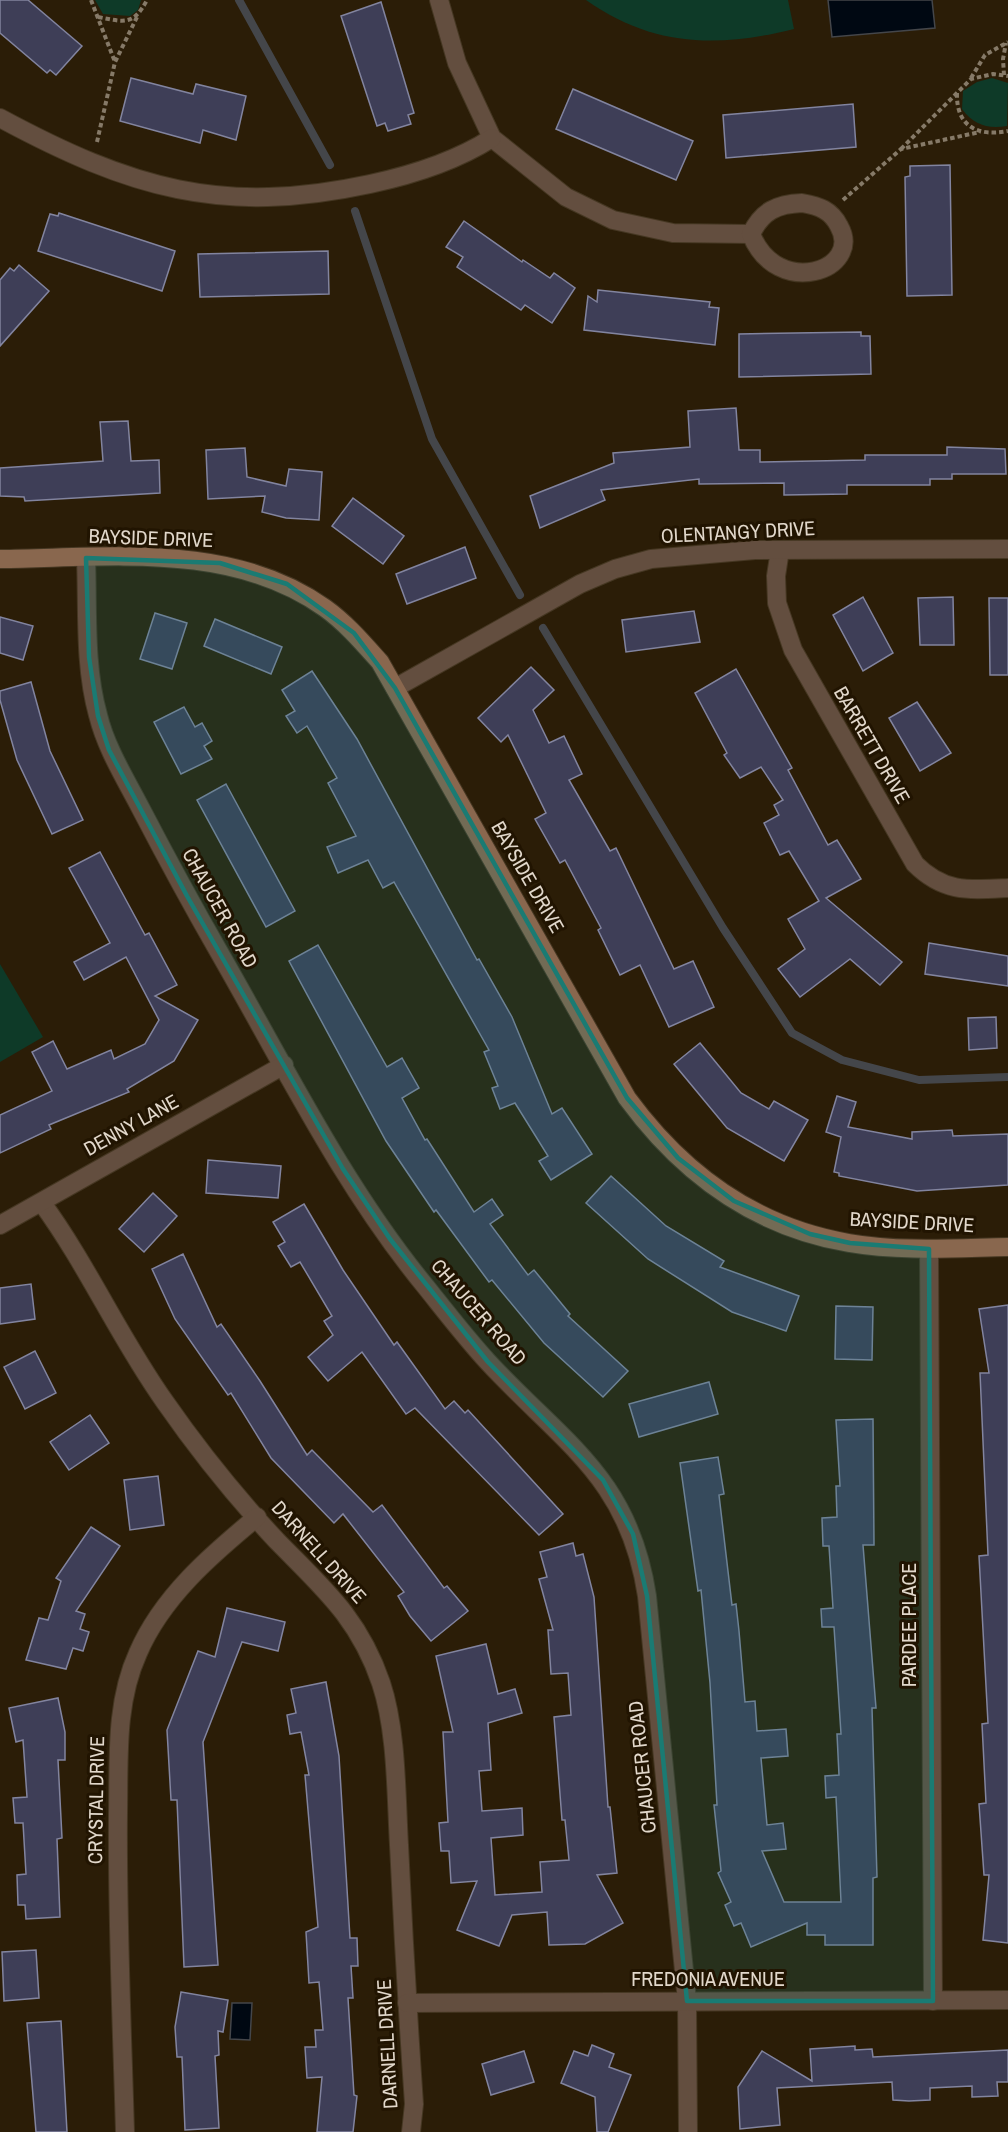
<svg xmlns="http://www.w3.org/2000/svg" width="1008" height="2132" font-family="'Archivo Narrow',sans-serif">
<style>
.green{fill:#0e3a28}
.water{fill:#000812;stroke:#44464a;stroke-width:1.5}
.lines{fill:none;stroke-linecap:round;stroke-linejoin:round}
.stream{stroke:#44464a;stroke-width:8}
.building{fill:#3e3e57;stroke:#82849f;stroke-width:1.5}
.street-casing{stroke:#453722;stroke-width:20}
.secondary-casing{stroke:#453722;stroke-width:20}
.path{stroke:#867a68;stroke-width:4;stroke-dasharray:4.5 3;stroke-linecap:butt}
.street{stroke:#634e3f;stroke-width:18}
.secondary{stroke:#89674e;stroke-width:18}
.marked{fill:#1a7b73;fill-opacity:0.2;stroke:#1a7b73;stroke-width:4.5;stroke-linejoin:round}
.labels{text-anchor:middle;stroke-width:6;stroke-linejoin:round;paint-order:stroke}
.street-label{font-size:20px;fill:#e2d8cb;stroke:#211401}
</style>
<rect width="100%" height="100%" fill="#2b1d07"/>
<g class="green">
<polygon points="95,0 141,0 138,10 130,16 103,14"/>
<path d="M586,0H788L794,29C718,48 652,47 586,0Z"/>
<path d="M992,78L1008,83L1007,126C987,129 974,125 962,109L963,91L977,82Z"/>
<polygon points="0,964 43,1037 0,1062"/>
</g>
<g class="water">
<polygon points="828,0 932,0 935,28 832,37"/>
<polygon points="232,2003 252,2003 250,2040 230,2039"/>
</g>
<g class="lines">
<g class="stream">
<polyline points="239,0 330,165"/>
<polyline points="355,211 432,439 520,595"/>
<polyline points="543,628 723,928 792,1033 842,1060 919,1080 1008,1077"/>
</g>
</g>
<g class="building">
<polygon points="0,0 28,0 82,46 56,75 50,70 47,73 0,33"/>
<polygon points="381,2 414,113 408,115 411,124 388,131 385,123 377,126 341,16"/>
<polygon points="131,78 193,94 196,84 246,96 236,140 203,130 200,143 120,121"/>
<polygon points="573,89 693,141 676,180 556,129"/>
<polygon points="853,104 856,147 726,158 723,115"/>
<polygon points="950,165 952,295 907,296 905,177 910,176 910,166"/>
<polygon points="59,213 175,251 162,291 38,251 50,214 58,216"/>
<polygon points="464,221 522,262 523,260 550,278 554,273 575,288 552,323 525,305 521,310 457,267 463,257 446,247"/>
<polygon points="328,251 329,294 200,297 198,254"/>
<polygon points="19,265 49,291 0,346 0,280 10,268 14,271"/>
<polygon points="598,290 710,302 709,307 719,308 715,345 584,330 588,296 597,302"/>
<polygon points="861,332 861,336 870,336 871,374 739,377 739,334"/>
<polygon points="736,408 739,450 760,450 760,462 865,460 865,455 947,455 947,447 1005,449 1006,474 952,474 952,479 930,479 930,485 847,485 847,494 784,495 784,483 699,484 699,479 601,490 605,500 540,528 530,496 614,463 613,453 690,447 688,411"/>
<polygon points="128,421 131,461 159,460 160,493 25,501 24,497 0,496 0,468 103,461 100,422"/>
<polygon points="245,448 247,477 286,486 289,469 322,472 319,520 286,518 262,512 265,496 208,499 206,450"/>
<polygon points="353,498 404,536 383,564 332,526"/>
<polygon points="465,547 476,578 407,604 396,574"/>
<polygon points="863,597 893,653 863,671 833,615"/>
<polygon points="953,597 954,645 920,645 918,598"/>
<polygon points="989,598 1008,598 1008,675 990,675"/>
<polygon points="694,611 700,642 626,652 622,620"/>
<polygon points="155,613 187,623 172,669 140,659"/>
<polygon points="0,617 33,626 23,660 0,653"/>
<polygon points="215,619 282,647 271,674 204,646"/>
<polygon points="531,667 554,690 533,710 549,743 564,736 582,774 569,780 610,851 616,848 674,969 693,961 714,1007 669,1027 640,965 620,975 598,930 601,928 565,860 560,863 535,819 546,813 508,735 501,742 478,718"/>
<polygon points="736,669 792,768 788,770 828,845 837,840 861,879 826,898 902,962 880,985 850,959 800,997 778,969 805,949 788,919 819,901 789,851 780,855 764,823 779,815 774,805 783,800 761,767 740,778 724,755 727,753 695,693"/>
<polygon points="312,671 357,739 477,960 479,959 512,1017 552,1114 562,1108 592,1154 551,1180 539,1161 548,1156 515,1103 500,1109 492,1088 498,1086 484,1052 489,1050 394,882 383,888 368,860 338,873 327,847 356,836 328,783 337,778 307,726 297,733 286,716 295,711 282,690"/>
<polygon points="31,682 50,751 83,820 52,834 17,760 0,700 0,691"/>
<polygon points="917,702 951,753 920,771 889,718"/>
<polygon points="184,707 195,727 202,723 212,741 204,746 212,759 181,774 154,722"/>
<polygon points="226,784 295,911 266,927 197,800"/>
<polygon points="100,852 145,935 149,933 177,985 155,996 198,1020 174,1061 127,1089 129,1092 49,1125 51,1129 0,1153 0,1115 52,1091 32,1052 53,1041 67,1069 111,1050 114,1059 145,1044 159,1020 126,957 84,980 74,962 110,943 69,868"/>
<polygon points="929,943 1008,956 1008,986 925,974"/>
<polygon points="318,945 387,1067 402,1058 419,1088 402,1098 425,1140 427,1139 474,1212 492,1199 503,1215 490,1224 528,1275 534,1270 570,1314 568,1316 628,1371 603,1397 544,1343 492,1280 489,1282 436,1210 434,1212 386,1141 289,961"/>
<polygon points="996,1017 997,1048 969,1050 968,1018"/>
<polygon points="700,1043 741,1093 769,1109 774,1101 808,1120 784,1161 727,1128 674,1064"/>
<polygon points="837,1096 856,1102 848,1127 912,1139 912,1132 952,1130 953,1136 1008,1134 1008,1185 917,1191 839,1176 839,1173 834,1172 841,1137 826,1132"/>
<polygon points="208,1160 281,1166 278,1198 206,1193"/>
<polygon points="611,1176 666,1226 724,1261 720,1267 799,1296 786,1331 732,1312 648,1259 586,1203"/>
<polygon points="153,1193 177,1216 144,1252 119,1229"/>
<polygon points="304,1204 343,1270 394,1345 397,1342 445,1409 454,1401 465,1413 468,1410 563,1514 539,1535 415,1408 406,1414 362,1352 328,1381 308,1357 333,1335 324,1321 332,1316 300,1262 291,1267 278,1246 285,1242 273,1222"/>
<polygon points="183,1254 217,1327 221,1324 260,1381 307,1455 312,1450 373,1512 382,1505 444,1588 447,1586 468,1611 431,1641 410,1616 398,1596 404,1592 343,1514 334,1523 271,1458 231,1393 228,1395 175,1319 152,1269"/>
<polygon points="31,1284 35,1319 0,1324 0,1288"/>
<polygon points="1008,1305 1008,1943 983,1940 989,1875 984,1875 979,1804 986,1803 982,1724 988,1723 979,1556 988,1555 980,1373 989,1373 979,1309"/>
<polygon points="836,1306 873,1307 872,1360 835,1359"/>
<polygon points="35,1351 56,1393 25,1409 4,1367"/>
<polygon points="709,1382 718,1414 639,1437 629,1404"/>
<polygon points="90,1415 109,1443 69,1470 50,1442"/>
<polygon points="873,1419 874,1545 863,1545 876,1708 872,1708 877,1877 873,1878 873,1945 825,1945 825,1935 807,1935 807,1923 751,1947 741,1923 734,1926 725,1905 731,1902 718,1873 721,1871 714,1805 717,1805 710,1683 701,1590 698,1591 680,1463 718,1457 724,1494 719,1495 732,1605 736,1604 739,1631 745,1702 755,1701 757,1731 786,1729 788,1756 761,1758 767,1825 783,1823 786,1849 762,1851 784,1902 841,1902 836,1797 826,1798 825,1776 839,1775 837,1734 841,1734 834,1627 822,1627 821,1609 833,1608 829,1546 823,1546 822,1518 837,1517 836,1486 840,1486 836,1420"/>
<polygon points="158,1476 164,1525 130,1530 124,1480"/>
<polygon points="91,1527 120,1546 76,1611 85,1614 80,1629 89,1632 83,1651 73,1648 66,1669 26,1660 39,1618 48,1620 61,1581 56,1578"/>
<polygon points="573,1543 576,1556 583,1554 594,1597 608,1807 610,1807 617,1873 597,1875 623,1923 585,1944 549,1945 547,1912 512,1915 499,1946 457,1930 477,1881 451,1883 449,1851 441,1851 439,1823 448,1822 443,1732 453,1732 436,1656 486,1644 498,1694 515,1689 522,1713 488,1723 491,1770 479,1771 482,1811 522,1808 523,1835 491,1838 495,1895 542,1892 540,1862 569,1860 565,1820 562,1820 554,1717 571,1715 568,1673 551,1674 548,1630 553,1630 539,1579 547,1577 540,1552"/>
<polygon points="227,1608 285,1622 278,1651 242,1642 203,1742 218,1965 184,1967 177,1800 171,1800 167,1730 198,1651 215,1657"/>
<polygon points="326,1682 339,1756 350,1938 357,1938 358,1966 351,1966 353,1998 348,1998 354,2095 357,2096 353,2132 317,2132 322,2077 307,2078 305,2047 316,2047 315,2030 323,2030 319,1982 309,1983 306,1932 318,1927 305,1775 309,1775 301,1732 290,1734 287,1715 296,1713 291,1689"/>
<polygon points="58,1698 65,1732 65,1760 58,1760 62,1838 57,1839 60,1917 26,1919 25,1905 18,1905 17,1875 26,1874 23,1823 15,1823 13,1798 27,1797 23,1740 16,1742 9,1708"/>
<polygon points="36,1950 39,1998 4,2001 2,1952"/>
<polygon points="181,1992 228,2000 223,2032 218,2031 219,2055 215,2056 219,2128 185,2130 182,2057 177,2057 175,2027"/>
<polygon points="61,2021 67,2132 36,2132 27,2023"/>
<polygon points="592,2045 614,2054 609,2067 631,2075 608,2132 597,2132 595,2097 561,2083 574,2051 588,2056"/>
<polygon points="855,2046 855,2050 872,2049 873,2057 1008,2050 1008,2082 997,2082 998,2096 972,2097 972,2086 930,2088 930,2100 909,2101 893,2100 892,2082 777,2088 780,2125 740,2129 738,2087 762,2051 812,2081 810,2049"/>
<polygon points="524,2051 534,2082 491,2095 482,2064"/>
</g>
<g class="lines">
<defs>
<g id="street">
<polyline points="439,0 457,63 492,138 566,197 613,220 673,233 751,234"/>
<path d="M0,118C130,188 222,216 370,184C412,175 456,161 492,138"/>
<path d="M802,203C819,206 831,210 839,226C864,270 777,300 751,234C762,211 777,204 802,203Z"/>
<path d="M780,550L776,576L777,603L793,650L915,864C944,893 969,890 1008,888"/>
<path d="M86,558C88,610 84,665 98,715C106,748 125,778 141,809C166,857 192,905 219,952C284,1065 343,1186 426,1287C446,1312 466,1338 488,1362C563,1443 629,1477 647,1596L687,2001L688,2132"/>
<polyline points="395,688 580,584 615,569 651,559 755,550 1008,549"/>
<path d="M42,1203C88,1266 120,1339 165,1402C199,1451 237,1498 277,1541C323,1588 359,1618 381,1683C397,1731 396,1794 399,1845C403,1931 408,2017 414,2104L411,2132"/>
<polyline points="0,1225 284,1065"/>
<polyline points="929,1249 933,2001"/>
<polyline points="407,2003 1008,2000"/>
<path d="M125,2132C122,2026 117,1920 118,1814C119,1760 115,1703 138,1653C162,1597 211,1555 257,1517"/>
</g>
<path id="secondary" d="M0,559C109,558 231,541 325,608C346,623 363,643 380,662L627,1098C682,1173 755,1227 849,1243C901,1252 956,1248 1008,1247"/>
</defs>
<use href="#street" class="street-casing"/>
<use href="#secondary" class="secondary-casing"/>
<g class="path">
<polyline points="91,0 115,62"/>
<path d="M98,17C125,22 133,26 147,0"/>
<polyline points="1004,75 1003,59 1006,43"/>
<polyline points="971,78 985,55 1008,42"/>
<path d="M957,93C956,126 977,137 1008,131"/>
<polyline points="97,142 115,62 137,17"/>
<polyline points="901,149 971,79 993,74 1008,76"/>
<polyline points="843,200 901,149 980,132"/>
</g>
<use href="#street" class="street"/>
<use href="#secondary" class="secondary"/>
</g>
<path class="marked" d="M86,558L220,563L287,584L354,633L395,688L627,1098L678,1158L734,1201L810,1234L850,1243L929,1249L933,2001H687L647,1596L633,1534L603,1480L488,1362L390,1239L343,1169L187,896L109,750L98,716L89,657Z"/>
<g class="labels">
<g class="street-label">
<text transform="translate(738 532) rotate(-3)" y="7">OLENTANGY DRIVE</text>
<text transform="translate(151 538) rotate(2)" y="7">BAYSIDE DRIVE</text>
<text transform="translate(872 745) rotate(60)" y="7">BARRETT DRIVE</text>
<text transform="translate(528 877) rotate(60)" y="7">BAYSIDE DRIVE</text>
<text transform="translate(220 908) rotate(61)" y="7">CHAUCER ROAD</text>
<text transform="translate(131 1125) rotate(-29)" y="7">DENNY LANE</text>
<text transform="translate(912 1222) rotate(3)" y="7">BAYSIDE DRIVE</text>
<text transform="translate(479 1312) rotate(49)" y="7">CHAUCER ROAD</text>
<text transform="translate(319 1552) rotate(48)" y="7">DARNELL DRIVE</text>
<text transform="translate(909 1625) rotate(-90)" y="7">PARDEE PLACE</text>
<text transform="translate(642 1767) rotate(-96)" y="7">CHAUCER ROAD</text>
<text transform="translate(96 1800) rotate(-89)" y="7">CRYSTAL DRIVE</text>
<text x="708" y="1986">FREDONIA AVENUE</text>
<text transform="translate(387 2044) rotate(-93)" y="7">DARNELL DRIVE</text>
</g>
</g>
</svg>
